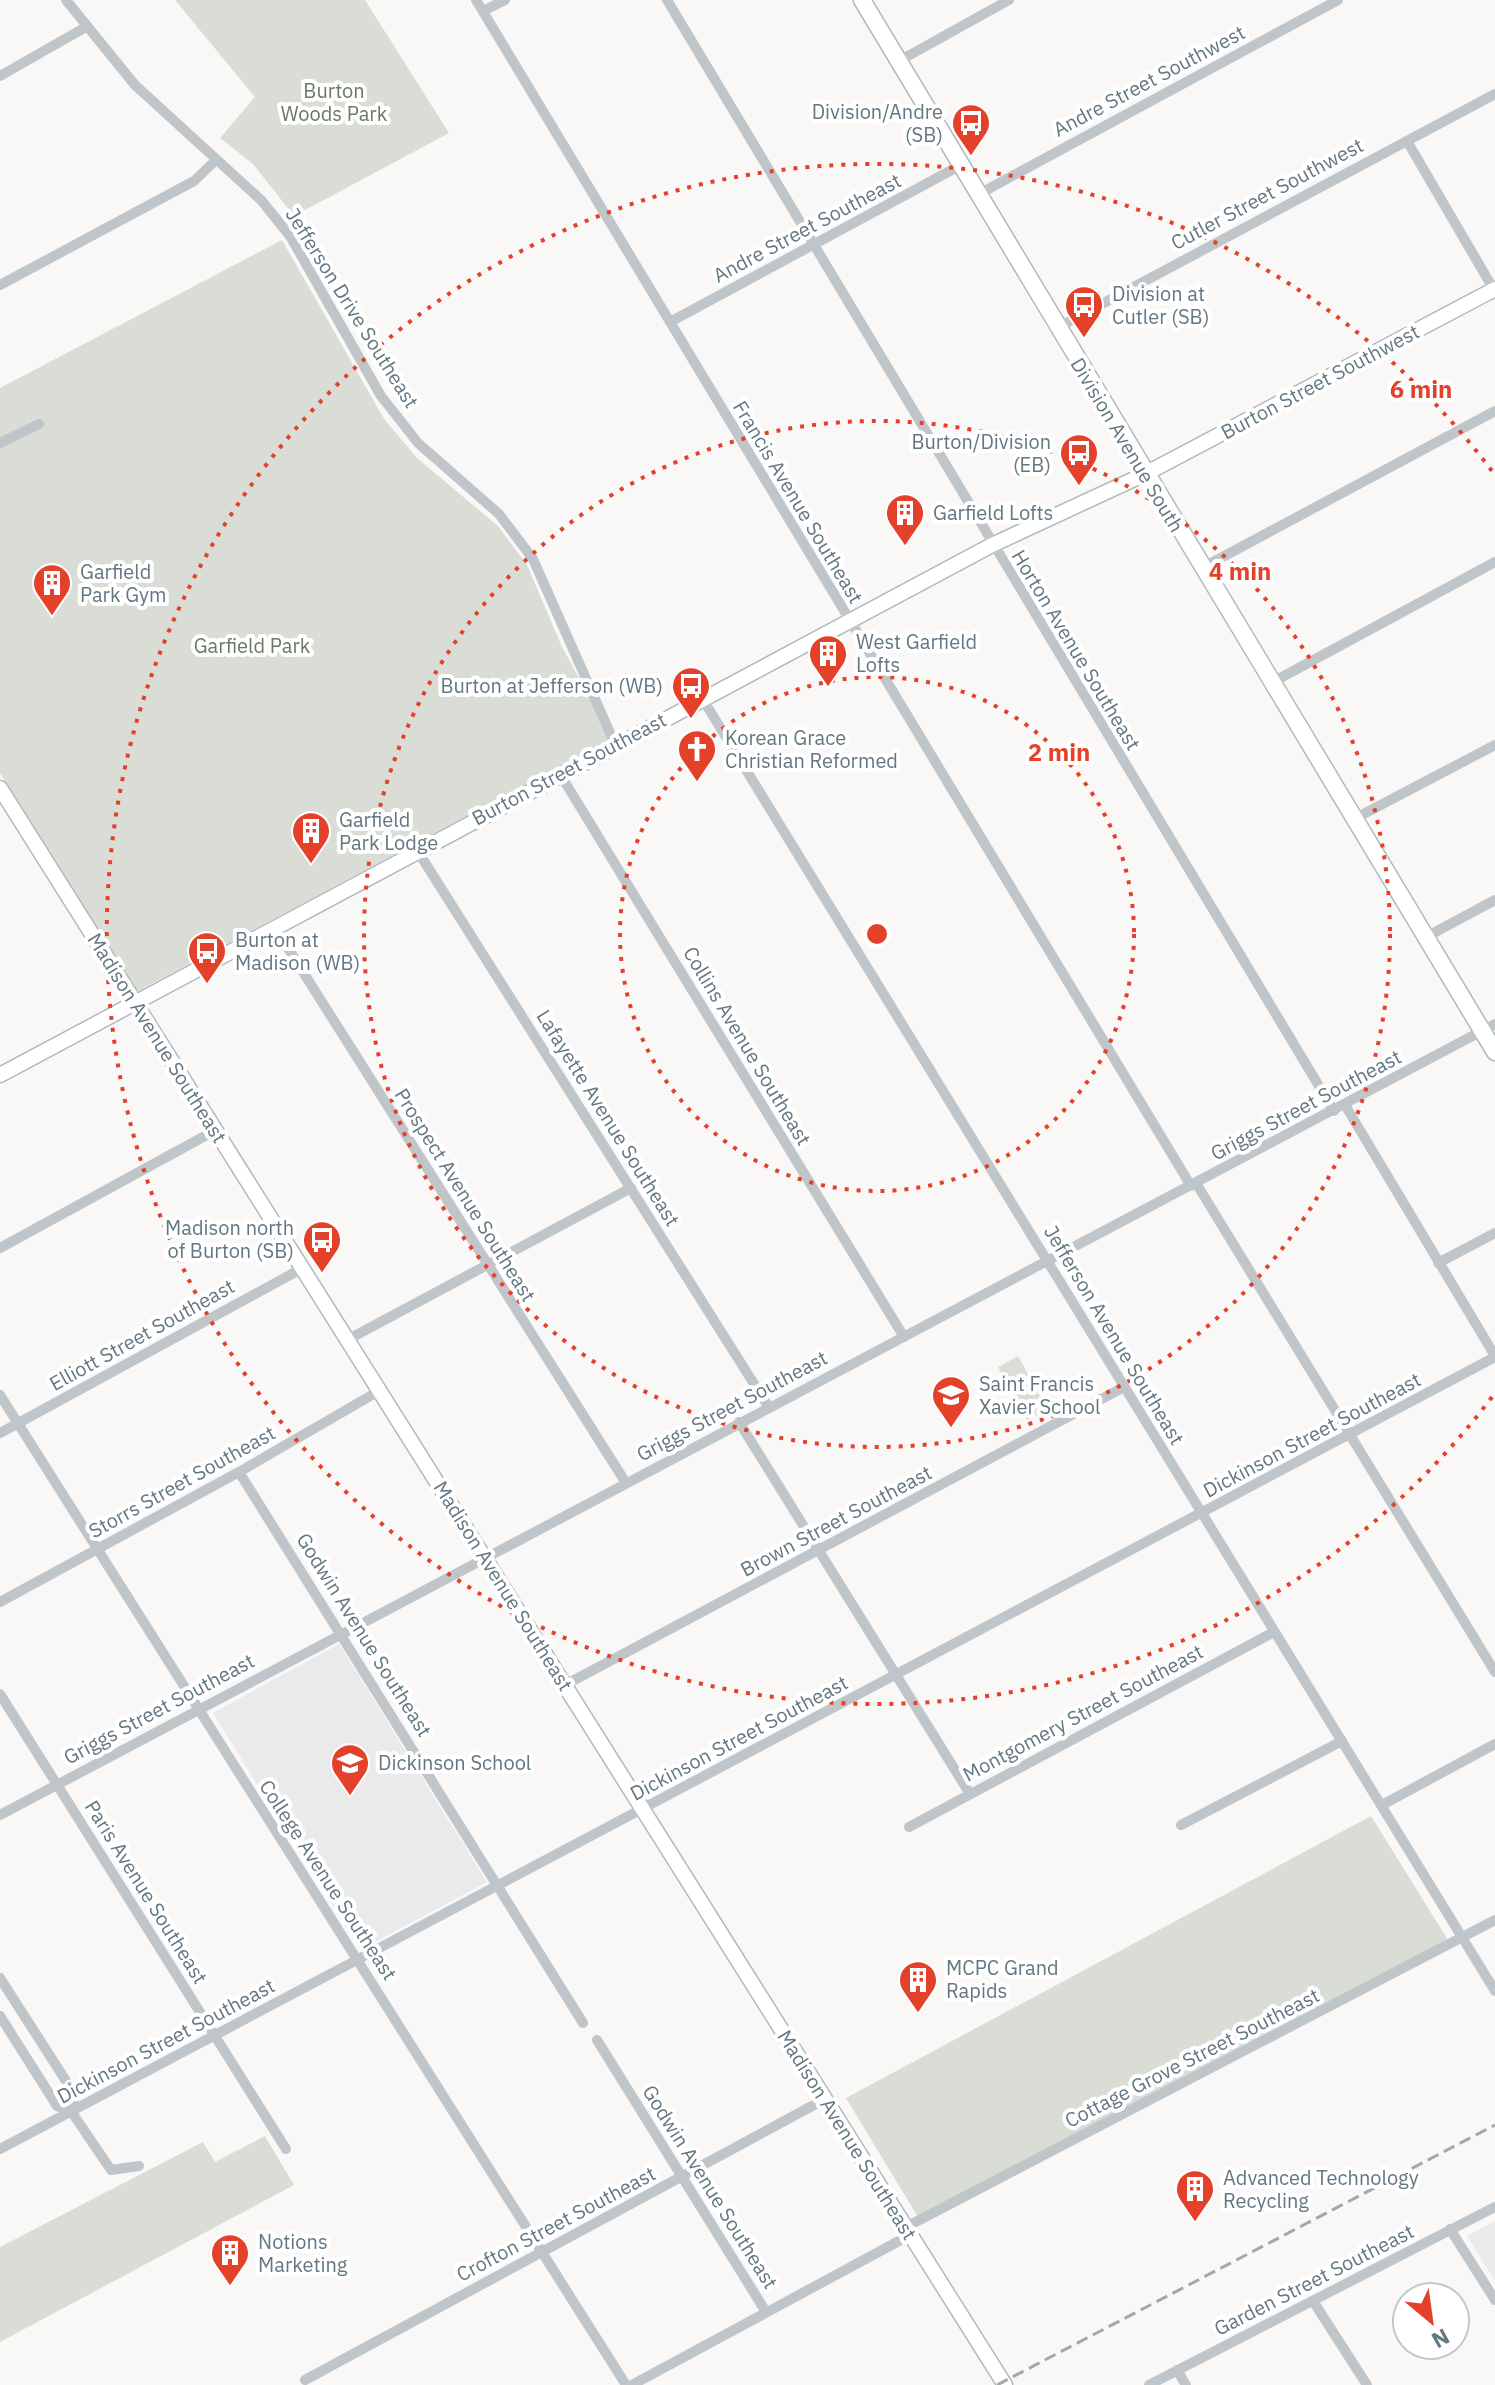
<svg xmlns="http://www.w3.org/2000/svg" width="1495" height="2385" font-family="'IBM Plex Sans',sans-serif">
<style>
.built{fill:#e9eae9}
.green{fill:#d9ddd5}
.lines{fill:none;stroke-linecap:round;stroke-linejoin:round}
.secondary-casing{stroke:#b1b9bd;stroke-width:17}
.primary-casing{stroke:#b3b9bc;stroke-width:19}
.street{stroke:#bfc5c8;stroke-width:10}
.secondary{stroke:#fff;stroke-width:14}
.primary{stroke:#fff;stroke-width:16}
.rail{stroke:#a0a9ae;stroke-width:3;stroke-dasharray:12 6;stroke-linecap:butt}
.ring{fill:none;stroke:#e4412b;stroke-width:4;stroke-dasharray:4 8}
.labels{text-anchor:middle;stroke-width:8;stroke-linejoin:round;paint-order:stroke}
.street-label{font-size:20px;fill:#637781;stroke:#fff}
.park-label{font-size:20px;fill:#697962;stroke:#fff}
.poi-label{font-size:20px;fill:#637781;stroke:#fff;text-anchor:start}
.centre{fill:#e4412b;stroke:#fff;stroke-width:4}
.ring-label{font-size:24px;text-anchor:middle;font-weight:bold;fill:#e4412b;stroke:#fff;stroke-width:8;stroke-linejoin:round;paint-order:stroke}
</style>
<rect width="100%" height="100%" fill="#f9f8f6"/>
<g class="built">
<polygon points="339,1644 487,1882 360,1950 213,1713"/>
<polygon points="1495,2221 1495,2281 1467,2236"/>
</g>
<g class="green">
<polygon points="175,0 365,0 449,133 294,216 253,164 220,138 255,97"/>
<polygon points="282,240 384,419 417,458 498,526 527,565 562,647 613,739 136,992 0,773 0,388"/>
<polygon points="1018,1356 1047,1409 1027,1420 998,1367"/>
<polygon points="1371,1816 1448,1940 918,2217 846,2098"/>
<polygon points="265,2136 294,2185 0,2342 0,2247 203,2142 215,2162"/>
</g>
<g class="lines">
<defs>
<g id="secondary">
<polyline points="0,788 1005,2385"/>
<polyline points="0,1075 992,545 1145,474 1495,289"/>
</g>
<polyline id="primary" points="862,0 1495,1052"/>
</defs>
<use href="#secondary" class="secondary-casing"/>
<use href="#primary" class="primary-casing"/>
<g class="street">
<polyline points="66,0 135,85 261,200 290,236 381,396 418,443 499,514 533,559 615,744"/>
<polyline points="476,0 1191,1186"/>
<polyline points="667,0 1334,1111"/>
<polyline points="483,11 505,0"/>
<polyline points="899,61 1009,0"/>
<polyline points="0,76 86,27"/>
<polyline points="1407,141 1494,290"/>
<polyline points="979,194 1338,0"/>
<polyline points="0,285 194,181 215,161"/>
<polyline points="670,322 961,165"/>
<polyline points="1057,328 1495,94"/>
<polyline points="0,443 39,424"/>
<polyline points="1202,568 1495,411"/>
<polyline points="1271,683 1495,562"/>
<polyline points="702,698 1495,1991"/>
<polyline points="560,774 904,1337"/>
<polyline points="1354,819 1495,745"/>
<polyline points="417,850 768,1406"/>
<polyline points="274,926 626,1483"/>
<polyline points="1426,937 1495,900"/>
<polyline points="1345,1105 1495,1356"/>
<polyline points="1196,1183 1495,1672"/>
<polyline points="0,1248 214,1131"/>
<polyline points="1438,1263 1495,1233"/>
<polyline points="347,1340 631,1188"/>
<polyline points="0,1395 626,2385"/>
<polyline points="739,1422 970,1794"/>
<polyline points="0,1433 301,1269"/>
<polyline points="239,1472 583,2023"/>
<polyline points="0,1602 239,1472 379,1391"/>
<polyline points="565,1685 1124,1387"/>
<polyline points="0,1694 286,2149"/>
<polyline points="1382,1805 1495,1744"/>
<polyline points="0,1815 1495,1024"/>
<polyline points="1181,1825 1342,1741"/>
<polyline points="909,1827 1274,1632"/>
<polyline points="0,1978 75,2095 71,2111"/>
<polyline points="0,2016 57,2106 71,2111 111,2170 139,2166"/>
<polyline points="597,2040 766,2312"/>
<polyline points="0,2149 1495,1357"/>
<polyline points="906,2227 1495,1920"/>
<polyline points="1450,2229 1495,2300"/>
<polyline points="1313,2301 1367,2385"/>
<polyline points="1177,2370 1186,2385"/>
<polyline points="305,2380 825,2099"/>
<polyline points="632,2385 910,2235"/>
<polyline points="1149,2385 1495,2207"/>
</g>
<use href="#secondary" class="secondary"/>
<use href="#primary" class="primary"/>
<polyline class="rail" points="997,2385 1495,2125"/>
</g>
<g class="ring">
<circle cx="877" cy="934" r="257"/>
<circle cx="877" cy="934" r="513"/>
<path d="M1492 1397A770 770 0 1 1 1492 471"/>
</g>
<defs>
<symbol id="bus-pin" viewBox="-11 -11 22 30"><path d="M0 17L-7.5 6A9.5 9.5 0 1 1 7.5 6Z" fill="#e4412b" stroke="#fff"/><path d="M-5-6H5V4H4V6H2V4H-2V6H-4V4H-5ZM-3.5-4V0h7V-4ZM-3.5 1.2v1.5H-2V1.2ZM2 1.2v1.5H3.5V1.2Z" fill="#fff"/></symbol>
<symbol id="building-pin" viewBox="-11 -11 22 30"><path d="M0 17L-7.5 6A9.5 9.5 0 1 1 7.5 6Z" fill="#e4412b" stroke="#fff"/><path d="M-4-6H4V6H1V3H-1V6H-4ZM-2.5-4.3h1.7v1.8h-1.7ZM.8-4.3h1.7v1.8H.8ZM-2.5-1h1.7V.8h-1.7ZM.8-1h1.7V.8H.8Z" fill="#fff"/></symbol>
<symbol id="church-pin" viewBox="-11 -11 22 30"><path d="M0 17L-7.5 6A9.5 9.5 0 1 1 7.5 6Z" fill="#e4412b" stroke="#fff"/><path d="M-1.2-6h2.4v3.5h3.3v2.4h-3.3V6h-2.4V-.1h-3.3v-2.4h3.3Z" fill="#fff"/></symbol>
<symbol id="school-pin" viewBox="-11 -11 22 30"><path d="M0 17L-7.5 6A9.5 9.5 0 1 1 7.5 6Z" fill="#e4412b" stroke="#fff"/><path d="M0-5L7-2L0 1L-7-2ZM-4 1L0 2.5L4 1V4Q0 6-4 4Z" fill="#fff"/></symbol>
</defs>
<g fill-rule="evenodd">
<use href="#bus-pin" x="949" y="101" width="44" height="60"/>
<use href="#bus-pin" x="1062" y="283" width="44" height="60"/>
<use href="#bus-pin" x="1057" y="431" width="44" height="60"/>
<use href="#building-pin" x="883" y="491" width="44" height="60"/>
<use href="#building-pin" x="30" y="561" width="44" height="60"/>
<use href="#building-pin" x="806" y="632" width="44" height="60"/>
<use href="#bus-pin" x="669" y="664" width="44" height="60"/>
<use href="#church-pin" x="675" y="727" width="44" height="60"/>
<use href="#building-pin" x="289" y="809" width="44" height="60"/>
<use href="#bus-pin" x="185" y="929" width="44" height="60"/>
<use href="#bus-pin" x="300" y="1218" width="44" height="60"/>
<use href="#school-pin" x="929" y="1373" width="44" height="60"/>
<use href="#school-pin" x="328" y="1741" width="44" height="60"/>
<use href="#building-pin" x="896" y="1958" width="44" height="60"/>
<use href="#building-pin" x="1173" y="2167" width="44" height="60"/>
<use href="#building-pin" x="208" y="2231" width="44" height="60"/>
</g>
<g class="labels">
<g class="street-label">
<text transform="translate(1149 81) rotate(-28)" y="7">Andre Street Southwest</text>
<text transform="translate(1267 194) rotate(-28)" y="7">Cutler Street Southwest</text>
<text transform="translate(807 228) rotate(-28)" y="7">Andre Street Southeast</text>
<text transform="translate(352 308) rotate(58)" y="7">Jefferson Drive Southeast</text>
<text transform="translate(1320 382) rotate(-28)" y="7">Burton Street Southwest</text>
<text transform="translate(1127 445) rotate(59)" y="7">Division Avenue South</text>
<text transform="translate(798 502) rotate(59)" y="7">Francis Avenue Southeast</text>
<text transform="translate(1076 650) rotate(59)" y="7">Horton Avenue Southeast</text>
<text transform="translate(569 769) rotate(-28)" y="7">Burton Street Southeast</text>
<text transform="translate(157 1038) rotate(58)" y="7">Madison Avenue Southeast</text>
<text transform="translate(747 1046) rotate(59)" y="7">Collins Avenue Southeast</text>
<text transform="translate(1306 1105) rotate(-28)" y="7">Griggs Street Southeast</text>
<text transform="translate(608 1118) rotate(58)" y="7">Lafayette Avenue Southeast</text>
<text transform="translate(465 1195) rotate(58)" y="7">Prospect Avenue Southeast</text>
<text transform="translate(142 1335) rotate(-29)" y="7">Elliott Street Southeast</text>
<text transform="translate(1114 1335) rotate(59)" y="7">Jefferson Avenue Southeast</text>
<text transform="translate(732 1406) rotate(-28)" y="7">Griggs Street Southeast</text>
<text transform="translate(1312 1435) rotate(-28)" y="7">Dickinson Street Southeast</text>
<text transform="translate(182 1482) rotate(-29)" y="7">Storrs Street Southeast</text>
<text transform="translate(836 1521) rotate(-28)" y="7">Brown Street Southeast</text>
<text transform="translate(503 1586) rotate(58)" y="7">Madison Avenue Southeast</text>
<text transform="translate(364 1635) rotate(58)" y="7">Godwin Avenue Southeast</text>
<text transform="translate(159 1709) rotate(-28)" y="7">Griggs Street Southeast</text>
<text transform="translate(1083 1713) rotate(-28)" y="7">Montgomery Street Southeast</text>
<text transform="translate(739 1738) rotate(-28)" y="7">Dickinson Street Southeast</text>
<text transform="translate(328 1880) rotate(57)" y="7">College Avenue Southeast</text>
<text transform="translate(146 1892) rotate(58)" y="7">Paris Avenue Southeast</text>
<text transform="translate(166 2041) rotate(-28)" y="7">Dickinson Street Southeast</text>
<text transform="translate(1192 2058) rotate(-27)" y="7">Cottage Grove Street Southeast</text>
<text transform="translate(847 2135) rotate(58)" y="7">Madison Avenue Southeast</text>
<text transform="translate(710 2187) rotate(58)" y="7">Godwin Avenue Southeast</text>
<text transform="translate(556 2224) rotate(-28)" y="7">Crofton Street Southeast</text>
<text transform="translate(1314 2280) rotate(-27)" y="7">Garden Street Southeast</text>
</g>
<g class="park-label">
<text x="334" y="98">Burton<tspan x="334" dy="23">Woods Park</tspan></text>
<text x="252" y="653">Garfield Park</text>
</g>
<g class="poi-label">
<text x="943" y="119" text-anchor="end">Division/Andre<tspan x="943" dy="23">(SB)</tspan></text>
<text x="1112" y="301">Division at<tspan x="1112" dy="23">Cutler (SB)</tspan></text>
<text x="1051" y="449" text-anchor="end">Burton/Division<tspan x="1051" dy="23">(EB)</tspan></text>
<text x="933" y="520">Garfield Lofts</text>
<text x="80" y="579">Garfield<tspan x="80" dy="23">Park Gym</tspan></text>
<text x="856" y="649">West Garfield<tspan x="856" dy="23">Lofts</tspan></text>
<text x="663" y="693" text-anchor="end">Burton at Jefferson (WB)</text>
<text x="725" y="745">Korean Grace<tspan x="725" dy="23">Christian Reformed</tspan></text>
<text x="339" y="827">Garfield<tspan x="339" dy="23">Park Lodge</tspan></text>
<text x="235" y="947">Burton at<tspan x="235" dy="23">Madison (WB)</tspan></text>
<text x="294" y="1235" text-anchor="end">Madison north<tspan x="294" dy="23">of Burton (SB)</tspan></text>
<text x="979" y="1391">Saint Francis<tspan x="979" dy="23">Xavier School</tspan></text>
<text x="378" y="1770">Dickinson School</text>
<text x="946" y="1975">MCPC Grand<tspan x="946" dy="23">Rapids</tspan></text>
<text x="1223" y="2185">Advanced Technology<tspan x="1223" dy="23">Recycling</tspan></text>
<text x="258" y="2249">Notions<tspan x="258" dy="23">Marketing</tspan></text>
</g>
</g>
<circle cx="877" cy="934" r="12" class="centre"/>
<g class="ring-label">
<text x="1421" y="398">6 min</text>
<text x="1240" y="580">4 min</text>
<text x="1059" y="761">2 min</text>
</g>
<g transform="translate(1431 2321) rotate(151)"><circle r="38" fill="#ffffff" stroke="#c1c9cd" stroke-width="2"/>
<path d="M0-6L14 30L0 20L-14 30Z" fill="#e4412b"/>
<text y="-12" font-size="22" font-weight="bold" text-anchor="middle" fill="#637781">N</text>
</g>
</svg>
